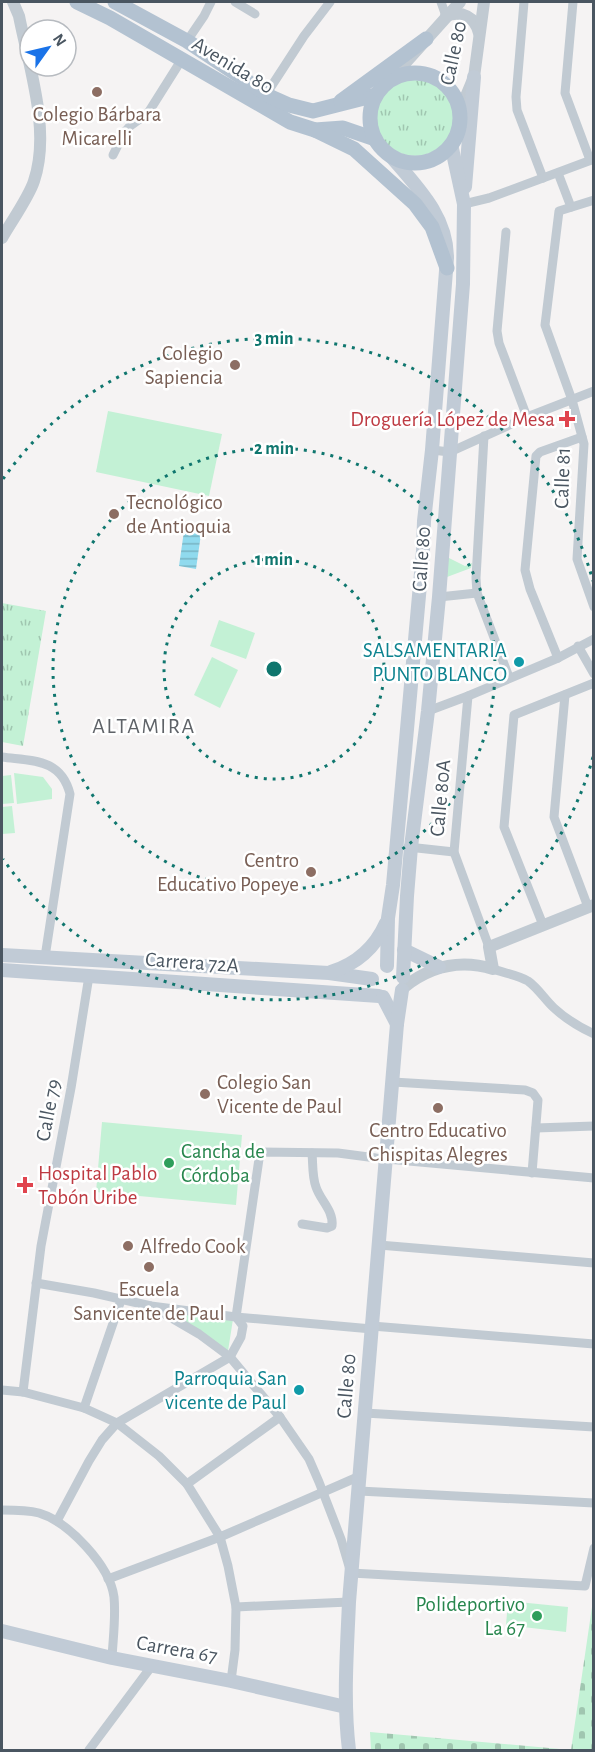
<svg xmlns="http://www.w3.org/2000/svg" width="595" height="1752" font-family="'Alegreya Sans',sans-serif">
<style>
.grass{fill:url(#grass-tufts)}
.cemetery{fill:url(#cemetery-stones)}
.park{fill:#c3f1d5}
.water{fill:url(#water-rules)}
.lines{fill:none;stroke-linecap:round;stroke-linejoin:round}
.minor{stroke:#c1cad2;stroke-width:9}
.tertiary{stroke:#c1cad2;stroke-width:12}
.secondary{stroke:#c1cbd6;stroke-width:14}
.primary{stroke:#b3c2d1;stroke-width:15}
.ring{fill:none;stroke:#0f766e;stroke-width:3;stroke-dasharray:3 6}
.education-dot{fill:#8d6e63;stroke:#fff;stroke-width:2}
.health-dot{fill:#e0444e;stroke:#fff;stroke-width:2}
.culture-dot{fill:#0f9aa8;stroke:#fff;stroke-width:2}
.leisure-dot{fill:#2e9e5b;stroke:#fff;stroke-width:2}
.labels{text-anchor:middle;stroke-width:5;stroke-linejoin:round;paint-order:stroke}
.street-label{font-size:21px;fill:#4a5661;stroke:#fff}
.education-label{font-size:21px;fill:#785e54;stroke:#fff}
.health-label{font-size:21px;fill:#be3a42;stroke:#fff;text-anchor:end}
.culture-label{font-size:21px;fill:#0d838f;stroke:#fff;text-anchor:end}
.leisure-label{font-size:21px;fill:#27864d;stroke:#fff;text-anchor:start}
.neighbourhood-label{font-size:22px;letter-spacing:1.5px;fill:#5f6368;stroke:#fff}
.centre{fill:#0f766e;stroke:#fff;stroke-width:3}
.ring-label{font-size:18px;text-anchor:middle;font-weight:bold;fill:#0f766e;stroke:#fff;stroke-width:5;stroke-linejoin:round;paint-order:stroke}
</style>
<defs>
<pattern id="grass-tufts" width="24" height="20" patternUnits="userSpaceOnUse" patternTransform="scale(1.5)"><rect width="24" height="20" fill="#c3f1d5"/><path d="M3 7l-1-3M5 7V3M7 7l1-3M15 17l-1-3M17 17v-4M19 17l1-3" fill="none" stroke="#a0c6b0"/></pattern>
<pattern id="cemetery-stones" width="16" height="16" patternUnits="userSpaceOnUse" patternTransform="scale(1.5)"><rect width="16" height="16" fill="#c3f1d5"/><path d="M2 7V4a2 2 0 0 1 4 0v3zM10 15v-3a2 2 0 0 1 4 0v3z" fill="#a0c6b0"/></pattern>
<pattern id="water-rules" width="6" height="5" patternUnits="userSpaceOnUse" patternTransform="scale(1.5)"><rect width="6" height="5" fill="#90daee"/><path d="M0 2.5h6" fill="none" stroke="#78b4c4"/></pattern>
</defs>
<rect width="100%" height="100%" fill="#f5f3f3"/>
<g class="grass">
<circle cx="415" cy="117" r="39"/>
<polygon points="2,603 46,611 23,746 2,742"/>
</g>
<polygon class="cemetery" points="593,1600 593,1750 371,1750 370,1732 571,1750"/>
<g class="park">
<polygon points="108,411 222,434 209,496 96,472"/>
<polygon points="447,557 465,566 472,563 471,568 447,577"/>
<polygon points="219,620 255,633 246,659 210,646"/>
<polygon points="212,657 238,670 220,708 194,695"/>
<polygon points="14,773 43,777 52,789 52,799 17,804"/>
<polygon points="11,775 14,803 2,804 2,776"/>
<polygon points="12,806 15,833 2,834 2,807"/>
<polygon points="102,1122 242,1135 236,1205 96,1192"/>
<polygon points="178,1313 233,1319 228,1351 177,1319"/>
<polygon points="508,1601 568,1607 566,1632 506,1625"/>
</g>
<polygon class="water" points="184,531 201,534 196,569 179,566"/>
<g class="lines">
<g class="minor">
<polyline points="235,2 255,14"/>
<polyline points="441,2 446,16"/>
<polyline points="524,2 516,97 517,110 543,178"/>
<polyline points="573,2 565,93 590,160"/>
<polyline points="187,41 204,16 211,2"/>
<polyline points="267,93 304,36 330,2"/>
<polyline points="113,155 124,133 130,126 148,113 182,59"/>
<polyline points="558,173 571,207"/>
<polyline points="594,200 559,211 545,325 572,400 584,444 577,559 594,607"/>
<polyline points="464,204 489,198 594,159"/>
<polyline points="506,232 497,331 499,343 527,417"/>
<polyline points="484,436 476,578 477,593 509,677"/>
<polyline points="432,450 450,452 527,417 594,391"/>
<polyline points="439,597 477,593"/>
<polyline points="578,646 594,674"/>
<polyline points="558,658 530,589 525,570 536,456 540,452 582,437"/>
<polyline points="565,695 554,817 588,907"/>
<polyline points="468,696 454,852 489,947"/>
<polyline points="428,711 468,696 558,658 594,639"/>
<path d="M2,757C32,761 61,758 70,794L45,957"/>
<polyline points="408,847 454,852"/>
<polyline points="543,925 504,827 514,715 594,683"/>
<path d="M493,969C504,973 518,975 528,981C539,989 545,1000 554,1008C566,1019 579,1027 594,1034"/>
<polyline points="393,1082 525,1090 533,1093 538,1100 532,1173"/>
<polyline points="536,1128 594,1126"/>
<path d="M302,1224L327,1228L332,1226C334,1211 320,1200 316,1187C312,1177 313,1163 312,1153"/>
<polyline points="379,1245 594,1263"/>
<polyline points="36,1283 94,1293 151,1306 236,1317 372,1329"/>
<polyline points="151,1306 199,1334 230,1357 280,1417 309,1459 319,1482 341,1539 351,1573 585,1586 594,1548"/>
<polyline points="372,1326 594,1344"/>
<polyline points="2,1390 23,1392 84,1408 117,1423 159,1456 187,1484 220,1537 228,1566 236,1607 235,1650 231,1681"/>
<polyline points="23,1392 41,1246 71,1088 89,976"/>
<polyline points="84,1408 121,1300"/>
<polyline points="365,1413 594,1427"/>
<polyline points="187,1484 280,1417"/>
<polyline points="359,1491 594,1503"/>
<path d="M2,1510C14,1510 27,1510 39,1513C69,1522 110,1566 114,1597C116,1618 113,1638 112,1658"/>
<polyline points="57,1521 89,1461 102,1440 117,1423 230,1357 241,1337 243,1326 236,1317 260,1152 338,1153 376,1158 594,1178"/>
<polyline points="108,1579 220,1537 360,1476"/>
<polyline points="236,1607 349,1602"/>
<polyline points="89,1750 151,1667"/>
</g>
<g class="tertiary">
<path d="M446,16C462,10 475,17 479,33"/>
<polyline points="390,80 460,2"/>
<polyline points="459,113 474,77 484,2"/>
<path d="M2,238C11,222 29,197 34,181C51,131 29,67 19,16L13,2"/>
<path d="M403,988C430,966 460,959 493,969L489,947L594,905"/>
</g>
<g class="secondary">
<polyline points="465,187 474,77"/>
<polyline points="404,950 439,967"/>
<polyline points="2,955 329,973 372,979"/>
<path d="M387,966L388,918L393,885L423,551L424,521L432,450L447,258C447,215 416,186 390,155"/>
<polyline points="2,970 379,996"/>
<path d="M331,972C356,964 375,948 386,923"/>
<polyline points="403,977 407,896 411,847 428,711 439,597 463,284 464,204 451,144"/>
<polyline points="383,997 397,1024"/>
<polyline points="2,1631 112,1658 231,1681 346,1707"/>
<path d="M349,1750C343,1701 347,1651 349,1602L397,1024L402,990"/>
</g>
<g class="primary">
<polyline points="77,2 110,18 290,122 315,130 343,128 375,139"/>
<polyline points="115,2 187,41 271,97 289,105 313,111 376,95"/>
<circle cx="415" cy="118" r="45"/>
<polyline points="341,101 426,39"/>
<polyline points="315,130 354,149 415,204 432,227 447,268"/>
</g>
</g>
<g class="ring">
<circle cx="274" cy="669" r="110"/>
<circle cx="274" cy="669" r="221"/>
<path d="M593 757A331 331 0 0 1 3 859M3 479A331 331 0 0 1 593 581"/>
</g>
<g class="education-dot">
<circle cx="97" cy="92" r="6"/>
<circle cx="235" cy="365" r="6"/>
<circle cx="114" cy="514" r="6"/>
<circle cx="311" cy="872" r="6"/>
<circle cx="205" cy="1094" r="6"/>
<circle cx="438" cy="1108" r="6"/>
<circle cx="128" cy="1246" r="6"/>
<circle cx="149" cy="1267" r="6"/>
</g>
<g class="health-dot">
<path d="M564 410h6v6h6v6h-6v6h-6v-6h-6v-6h6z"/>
<path d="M22 1176h6v6h6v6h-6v6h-6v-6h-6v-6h6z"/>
</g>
<g class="culture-dot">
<circle cx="519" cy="662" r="6"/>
<circle cx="299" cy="1390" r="6"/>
</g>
<g class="leisure-dot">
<circle cx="169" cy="1163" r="6"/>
<circle cx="537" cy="1616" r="6"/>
</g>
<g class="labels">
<g class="street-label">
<text transform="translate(453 53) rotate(-78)" y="7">Calle 80</text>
<text transform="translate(233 65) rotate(31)" y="7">Avenida 80</text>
<text transform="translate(562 478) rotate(-88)" y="7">Calle 81</text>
<text transform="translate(421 559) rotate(-86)" y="7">Calle 80</text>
<text transform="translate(440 798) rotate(-85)" y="7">Calle 80A</text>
<text transform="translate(192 962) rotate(4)" y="7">Carrera 72A</text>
<text transform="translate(48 1110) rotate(-79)" y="7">Calle 79</text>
<text transform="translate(346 1386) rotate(-85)" y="7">Calle 80</text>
<text transform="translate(177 1649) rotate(10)" y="7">Carrera 67</text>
</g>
<g class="education-label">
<text x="97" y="121">Colegio Bárbara<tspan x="97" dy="24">Micarelli</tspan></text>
<text x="223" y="360" text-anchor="end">Colegio<tspan x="223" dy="24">Sapiencia</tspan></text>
<text x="126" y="509" text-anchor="start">Tecnológico<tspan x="126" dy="24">de Antioquia</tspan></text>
<text x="299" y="867" text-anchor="end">Centro<tspan x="299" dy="24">Educativo Popeye</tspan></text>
<text x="217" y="1089" text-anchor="start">Colegio San<tspan x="217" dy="24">Vicente de Paul</tspan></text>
<text x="438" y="1137">Centro Educativo<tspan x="438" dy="24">Chispitas Alegres</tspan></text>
<text x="140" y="1253" text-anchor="start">Alfredo Cook</text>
<text x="149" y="1296">Escuela<tspan x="149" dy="24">Sanvicente de Paul</tspan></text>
</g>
<g class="health-label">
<text x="555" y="426">Droguería López de Mesa</text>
<text x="38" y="1180" text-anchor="start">Hospital Pablo<tspan x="38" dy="24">Tobón Uribe</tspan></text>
</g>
<g class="culture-label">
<text x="507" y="657">SALSAMENTARIA<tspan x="507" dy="24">PUNTO BLANCO</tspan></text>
<text x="287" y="1385">Parroquia San<tspan x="287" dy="24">vicente de Paul</tspan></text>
</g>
<g class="leisure-label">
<text x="181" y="1158">Cancha de<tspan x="181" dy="24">Córdoba</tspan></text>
<text x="525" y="1611" text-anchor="end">Polideportivo<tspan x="525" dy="24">La 67</tspan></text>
</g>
<g class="neighbourhood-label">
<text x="144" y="733">ALTAMIRA</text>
</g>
</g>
<circle cx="274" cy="669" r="9" class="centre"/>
<g class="ring-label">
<text x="274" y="344">3 min</text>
<text x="274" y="454">2 min</text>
<text x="274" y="565">1 min</text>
</g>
<rect width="595" height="1752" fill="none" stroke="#4a5661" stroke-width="6"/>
<g transform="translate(48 48) rotate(56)"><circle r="28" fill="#ffffff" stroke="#b7bbc0" stroke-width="1.5"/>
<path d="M0-4.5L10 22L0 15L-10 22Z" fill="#1a73e8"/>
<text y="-9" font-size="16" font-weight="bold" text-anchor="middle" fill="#4a5661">N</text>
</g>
</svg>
